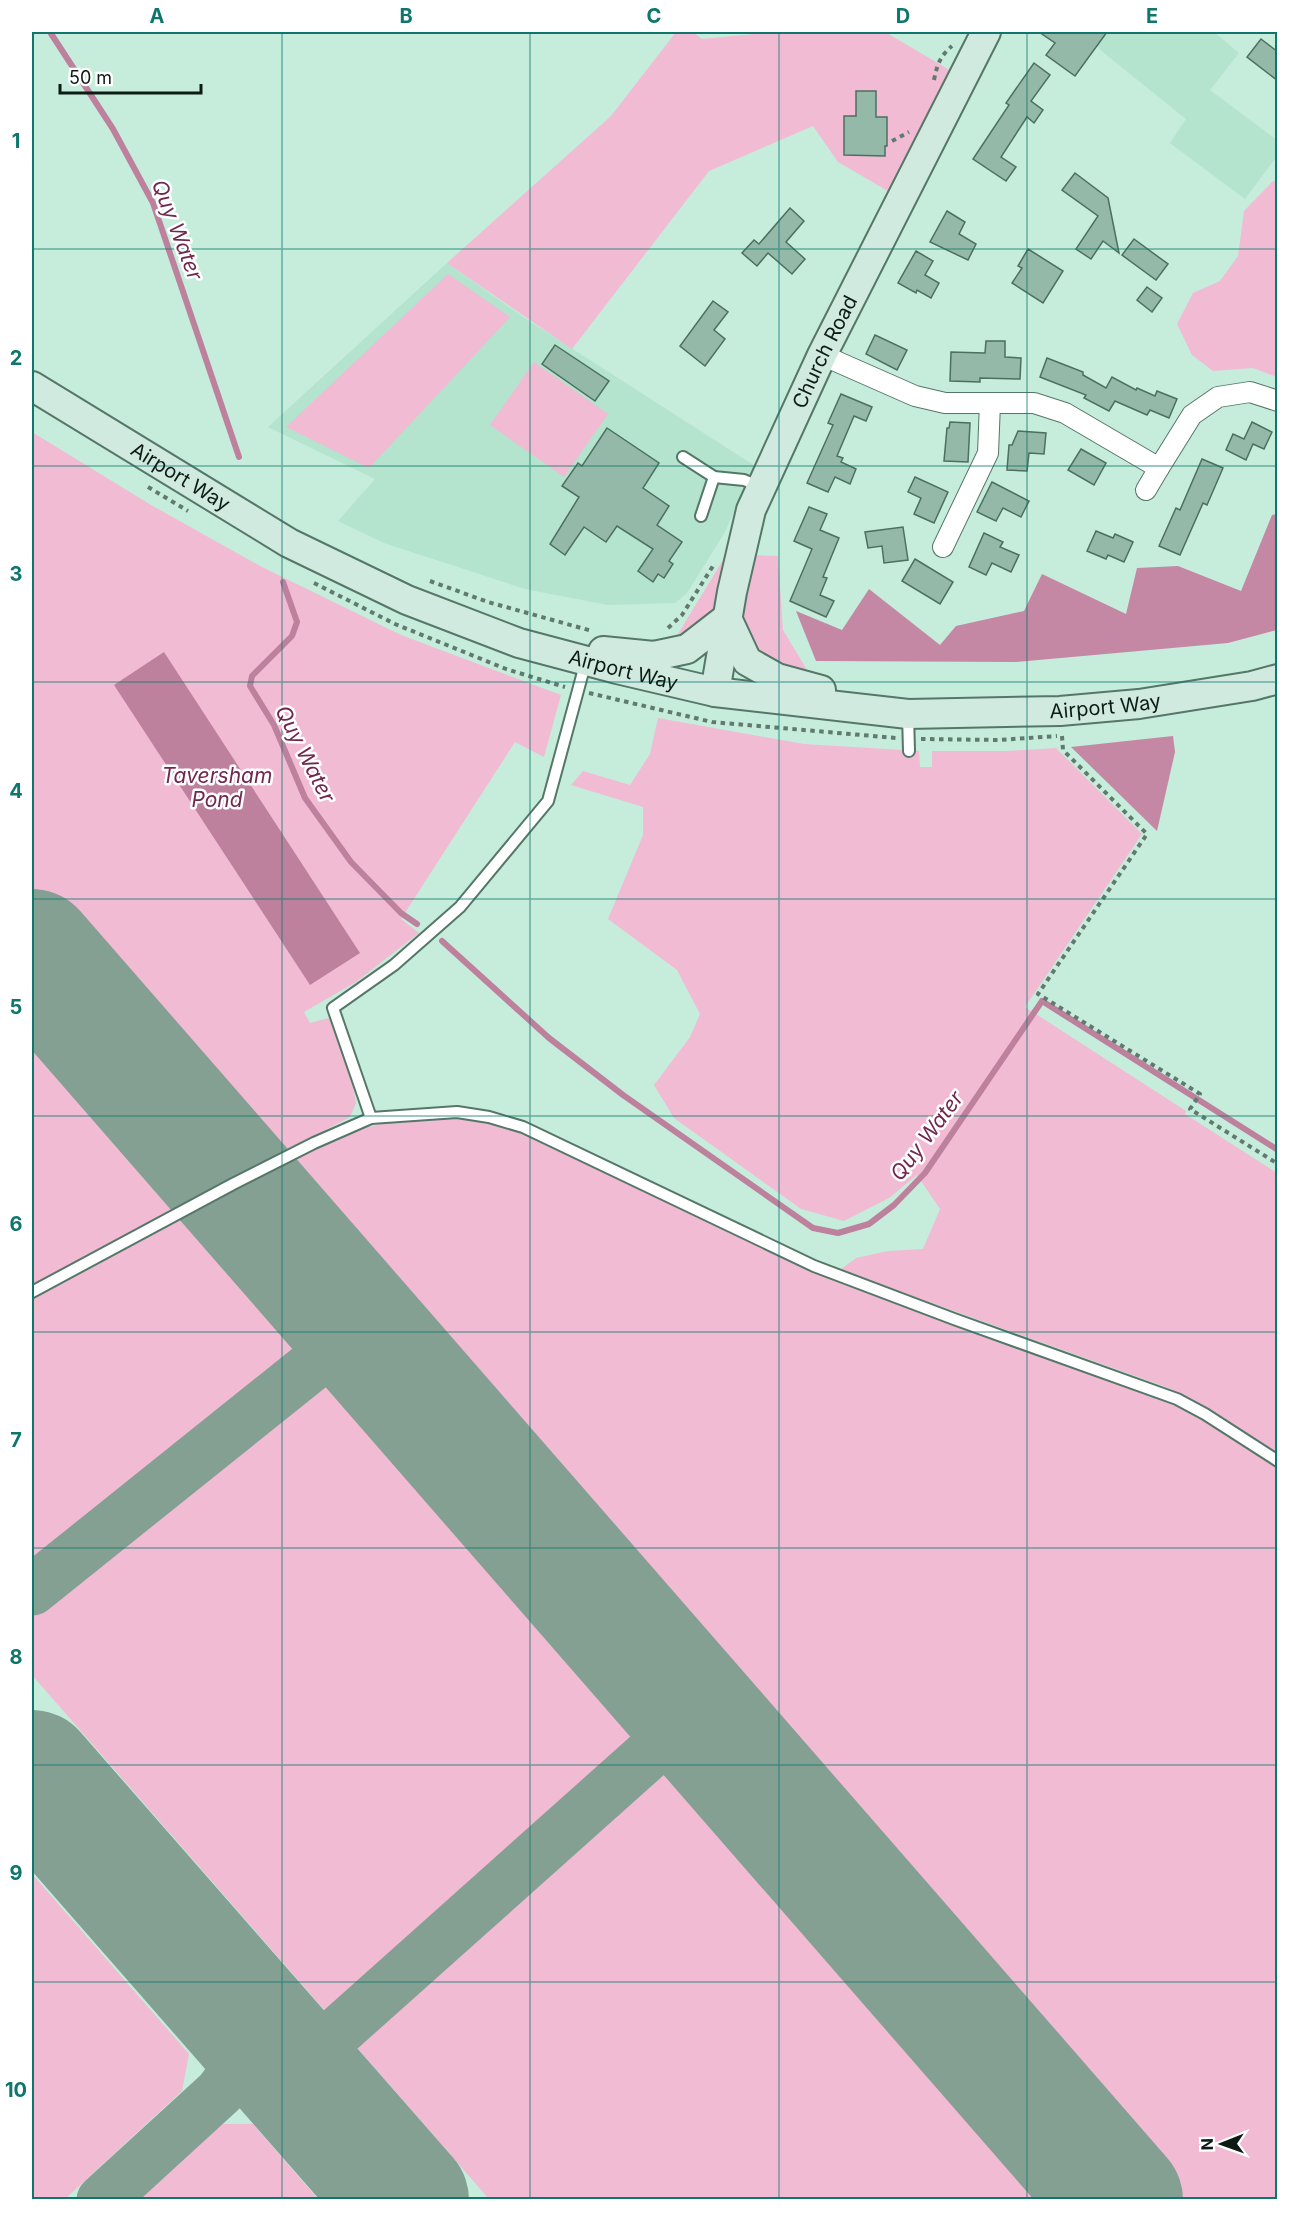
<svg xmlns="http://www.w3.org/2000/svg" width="1309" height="2231" font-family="Inter,sans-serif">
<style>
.built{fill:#b4e3ce}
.green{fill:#f1bbd4}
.forest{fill:#c487a4}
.water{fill:#bd819e}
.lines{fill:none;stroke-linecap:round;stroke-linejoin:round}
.stream{stroke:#bd819e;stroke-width:6}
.taxiway{stroke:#83a093;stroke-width:51}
.runway{stroke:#83a093;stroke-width:128}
.building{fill:#94b9a9;stroke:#4c6f60;stroke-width:1.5}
.lane-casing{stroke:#557768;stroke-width:14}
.street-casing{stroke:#557768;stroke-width:22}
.secondary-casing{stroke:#557768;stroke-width:32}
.path{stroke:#617a6f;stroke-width:4;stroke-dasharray:4.5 4.5;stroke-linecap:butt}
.lane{stroke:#fff;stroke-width:10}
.street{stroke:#fff;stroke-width:20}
.secondary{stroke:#d1eae0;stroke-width:28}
.grid{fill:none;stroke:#0f766e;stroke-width:1.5;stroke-opacity:0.55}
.labels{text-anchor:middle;stroke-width:5;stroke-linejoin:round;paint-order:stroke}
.street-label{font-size:20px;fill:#0d1b15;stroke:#fff}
.water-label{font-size:21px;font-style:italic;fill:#712850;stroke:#fff}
.neatline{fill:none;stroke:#0f766e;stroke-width:2}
.grid-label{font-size:20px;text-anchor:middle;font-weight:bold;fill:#0f766e}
</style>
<rect width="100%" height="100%" fill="#c6ecdb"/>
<g class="built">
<polygon points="1083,32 1214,32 1239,53 1210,90 1278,141 1277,156 1245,199 1170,143 1186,119 1104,53"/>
<polygon points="447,263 526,319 755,466 753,472 746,475 742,485 743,491 725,532 687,593 675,603 608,605 525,589 384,543 338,521 375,479 268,427"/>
</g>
<g class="green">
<polygon points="676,32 693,32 702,39 775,32 885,32 953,72 893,194 838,162 813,126 709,171 572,349 447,263 611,116"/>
<polygon points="1273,181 1277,181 1277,377 1253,368 1213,371 1192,355 1177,324 1193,293 1220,281 1238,256 1244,211"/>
<polygon points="448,274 510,317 369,468 286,427"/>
<polygon points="534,362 608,414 564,477 490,425"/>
<polygon points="32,432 151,505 262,567 401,635 561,695 544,757 515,742 401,919 419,933 356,982 304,1012 310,1023 329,1018 351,1076 356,1103 350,1117 32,1286"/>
<polygon points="734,542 720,607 673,642"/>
<path d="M752,555L778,556L783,630L810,675C798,672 780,671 769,665C730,640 745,593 752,555Z"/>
<polygon points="658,718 804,744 919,751 920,767 932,767 932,751 1006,751 1056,748 1142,834 1025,1007 1186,1111 1185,1114 1277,1173 1277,1454 1205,1406 1166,1387 840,1270 856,1258 888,1251 923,1249 940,1209 917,1175 889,1198 844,1221 801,1209 674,1118 654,1085 690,1037 700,1014 677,970 608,919 643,835 643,807 571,785 583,771 630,785 650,754"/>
<polygon points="463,1117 491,1122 526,1133 786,1258 1164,1398 1203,1418 1277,1468 1277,2199 489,2199 32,1675 32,1299 291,1160 355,1131 390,1121 417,1118"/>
<polygon points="32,1874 189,2054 182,2091 65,2199 32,2199"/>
<polygon points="218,2124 253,2124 318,2199 135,2199"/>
</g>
<g class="forest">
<polygon points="1277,514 1277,630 1228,643 1016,662 816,661 796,611 842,630 869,589 940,645 956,626 1024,611 1042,574 1126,614 1137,568 1178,566 1241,591 1272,515"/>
<polygon points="1173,736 1175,752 1157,831 1071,747"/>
</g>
<polygon class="water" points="164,652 360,953 310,985 114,685"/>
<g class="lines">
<g class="stream">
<polyline points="50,32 113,129 153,203 239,457"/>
<polyline points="283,582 297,622 292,636 252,676 250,686 274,725 305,798 351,862 401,913 417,924"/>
<polyline points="442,941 549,1038 623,1095 813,1228 838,1233 869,1224 894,1205 925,1173 1042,1001 1278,1150"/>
</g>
<g class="taxiway">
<polyline points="32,1590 359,1328"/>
<polyline points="293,2072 695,1713"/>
<path d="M254,2079C285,2076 297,2084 321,2103"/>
<polyline points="102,2200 220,2092 236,2070 243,2042 237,2012 219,1986"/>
</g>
<g class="runway">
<polyline points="32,953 1119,2200"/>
<polyline points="32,1774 405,2200"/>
</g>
</g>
<g class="building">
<polygon points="1039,32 1107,32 1075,76 1046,55 1055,43"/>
<polygon points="1261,39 1278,52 1278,81 1247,57"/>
<polygon points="1034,63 1050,75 1031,101 1043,110 1034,123 1027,117 1001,157 1016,167 1006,181 973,159 1009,105 1006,103"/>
<polygon points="856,91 876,91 876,117 887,117 887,146 885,146 885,156 844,155 844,116 856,116"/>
<polygon points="1075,173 1108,198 1119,253 1103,241 1091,259 1076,249 1098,216 1062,190"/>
<polygon points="790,208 804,221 786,242 805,259 792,274 768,253 757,266 742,253 754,240 759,244"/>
<polygon points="947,211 965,222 959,234 976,244 968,260 930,242"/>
<polygon points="1134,239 1168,264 1156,280 1122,255"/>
<polygon points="1028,249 1063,271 1043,303 1012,283 1022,268 1018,266"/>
<polygon points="916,251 933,261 925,275 939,283 931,298 917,290 916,293 898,283"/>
<polygon points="1147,287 1162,298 1152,312 1137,300"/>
<polygon points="713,301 728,312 714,330 725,339 705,366 680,346"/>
<polygon points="875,335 907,350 897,370 866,354"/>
<polygon points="986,341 1005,341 1005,357 1021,358 1020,379 980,378 980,382 950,381 951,352 985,353"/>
<polygon points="555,345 609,381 595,401 542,364"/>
<polygon points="1047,358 1083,372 1083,375 1106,388 1112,377 1136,390 1137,388 1155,396 1157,391 1177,399 1169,418 1150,410 1147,415 1115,401 1109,411 1084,398 1086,395 1040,377"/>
<polygon points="841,394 872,407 866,421 854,416 837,456 843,458 841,462 856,469 850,484 835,477 828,492 807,483 833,425 828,423"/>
<polygon points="950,422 970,423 968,462 944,461 947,428 949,428"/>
<polygon points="1252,422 1272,432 1264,449 1253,444 1246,460 1226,450 1233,434 1244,439"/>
<polygon points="607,428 659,463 643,488 669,506 657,525 682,542 669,561 673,564 664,578 658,574 653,582 638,571 653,549 617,526 606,542 584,527 565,555 550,544 579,497 562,486 578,463 582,466"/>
<polygon points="1018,431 1046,433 1044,454 1029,453 1027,471 1007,470 1009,445 1012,445"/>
<polygon points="1081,449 1106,463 1094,485 1068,470"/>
<polygon points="1202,459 1223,468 1207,505 1203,503 1180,555 1159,546 1176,508 1180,510"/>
<polygon points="915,477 948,492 934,523 914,514 921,498 908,492"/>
<polygon points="992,482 1029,501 1021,517 1003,508 996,521 977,512"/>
<polygon points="809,507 827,514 820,530 839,538 823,577 827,578 820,595 834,601 826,617 790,601 812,549 794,541"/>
<polygon points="903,527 908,560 884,563 882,546 868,548 865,532"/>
<polygon points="1096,531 1113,538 1115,534 1133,542 1124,562 1108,555 1106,559 1087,551"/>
<polygon points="984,533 1003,542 1000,547 1019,555 1011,572 992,563 986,575 969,567"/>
<polygon points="915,559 953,582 940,604 902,581"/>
</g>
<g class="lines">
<defs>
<g id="lane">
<polyline points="683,457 714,477 744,480 761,487"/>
<polyline points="701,516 714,477"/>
<polyline points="908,714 909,751"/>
<polyline points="371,1118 333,1008 394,965 460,907 548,801 586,661"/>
<polyline points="32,1292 233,1184 314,1143 371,1118 457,1112 489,1117 523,1127 814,1266 954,1319 1177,1399 1205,1414 1278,1461"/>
</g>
<g id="street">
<polyline points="822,355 915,396 945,403 1034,403 1065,413 1159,468 1192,415 1218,397 1250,392 1278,401"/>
<polyline points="1146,490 1159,468"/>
<polyline points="943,547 988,453 990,403"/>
</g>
<g id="secondary">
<path id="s1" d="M32,386L289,543L407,600L519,643L617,669L715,692L908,714L1060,711L1139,704L1252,686L1278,679"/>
<polyline points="727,618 747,661 777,678 821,690"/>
<polyline points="603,651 654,656 687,649 727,618"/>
<path id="s2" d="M715,692L732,592L751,510L822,355L986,32"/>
</g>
</defs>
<use href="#lane" class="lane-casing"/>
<use href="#street" class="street-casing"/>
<use href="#secondary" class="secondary-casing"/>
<g class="path">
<path d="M934,80C937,65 940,56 952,46"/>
<polyline points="892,141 909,132"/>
<polyline points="148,487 188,511"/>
<polyline points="430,581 488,602 592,631"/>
<polyline points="314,583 395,624 506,669 565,687"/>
<polyline points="668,628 682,615 713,566"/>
<polyline points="589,693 712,722 896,738"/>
<polyline points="1062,736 1063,750 1147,834 1038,994 1200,1094 1190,1109 1278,1164"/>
<polyline points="921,739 999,740 1057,736"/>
</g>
<use href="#lane" class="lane"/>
<use href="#street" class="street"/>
<use href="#secondary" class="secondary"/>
</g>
<path class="grid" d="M282,32V2200M530,32V2200M779,32V2200M1027,32V2200M32,249H1278M32,466H1278M32,682H1278M32,899H1278M32,1116H1278M32,1332H1278M32,1548H1278M32,1765H1278M32,1982H1278"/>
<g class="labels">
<g class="street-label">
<text dy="7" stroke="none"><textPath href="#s2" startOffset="360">Church Road</textPath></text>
<text dy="7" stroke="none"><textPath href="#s1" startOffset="174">Airport Way</textPath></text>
<text dy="7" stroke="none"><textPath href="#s1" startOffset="660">Airport Way</textPath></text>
<text dy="7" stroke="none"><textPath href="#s1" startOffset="1146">Airport Way</textPath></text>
</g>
<g class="water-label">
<text transform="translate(177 230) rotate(69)" y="7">Quy Water</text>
<text transform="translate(305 754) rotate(63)" y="7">Quy Water</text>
<text x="217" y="783">Taversham<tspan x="217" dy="24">Pond</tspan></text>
<text transform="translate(927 1136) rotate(-53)" y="7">Quy Water</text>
</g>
</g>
<rect width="1309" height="2231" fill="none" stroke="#ffffff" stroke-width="66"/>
<g transform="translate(1222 2144) rotate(269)" stroke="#ffffff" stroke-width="4.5" paint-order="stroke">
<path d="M0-4.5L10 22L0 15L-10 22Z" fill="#0d1b15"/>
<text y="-9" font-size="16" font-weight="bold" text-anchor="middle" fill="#0d1b15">N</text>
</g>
<path d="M60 84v9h141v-9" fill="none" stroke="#0d1b15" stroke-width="3"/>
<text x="69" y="84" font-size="18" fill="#0d1b15" stroke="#ffffff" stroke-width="4.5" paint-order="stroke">50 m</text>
<rect x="33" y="33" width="1243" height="2165" class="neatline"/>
<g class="grid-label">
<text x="157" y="23">A</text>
<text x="406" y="23">B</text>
<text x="654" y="23">C</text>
<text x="903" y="23">D</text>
<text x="1152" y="23">E</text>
<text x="16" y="148">1</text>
<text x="16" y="365">2</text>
<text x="16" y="581">3</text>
<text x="16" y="798">4</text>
<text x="16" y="1014">5</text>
<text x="16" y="1231">6</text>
<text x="16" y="1447">7</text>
<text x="16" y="1664">8</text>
<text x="16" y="1880">9</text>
<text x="16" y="2097">10</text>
</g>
</svg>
